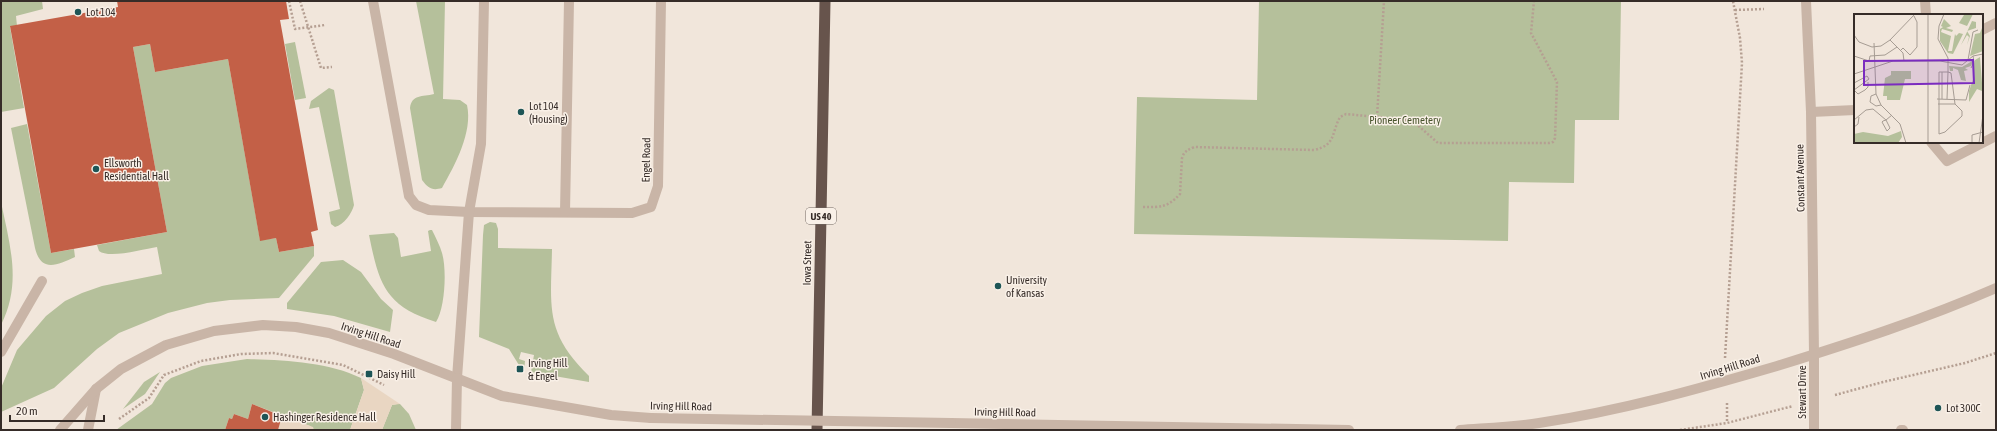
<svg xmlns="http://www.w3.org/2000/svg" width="1997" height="431" font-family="'Asap Condensed',sans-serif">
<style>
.green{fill:#b5c09b}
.plaza{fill:#e9d6c2}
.building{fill:#c36047}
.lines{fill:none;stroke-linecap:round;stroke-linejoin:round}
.path{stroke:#b59f92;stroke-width:2.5;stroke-dasharray:2 2;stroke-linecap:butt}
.service{stroke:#c9b5a7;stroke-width:10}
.minor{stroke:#c9b5a7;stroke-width:10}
.trunk{stroke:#67544c;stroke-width:11}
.minor-bridge{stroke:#c9b5a7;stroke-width:10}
.poi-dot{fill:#1e5556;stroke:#f9f0e7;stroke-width:1.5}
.labels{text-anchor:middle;stroke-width:3;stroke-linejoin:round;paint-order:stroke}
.shield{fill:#f9f0e7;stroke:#706761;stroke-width:1}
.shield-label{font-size:10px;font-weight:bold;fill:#362c28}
.poi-label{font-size:11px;fill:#362c28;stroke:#f9f0e7;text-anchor:start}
.park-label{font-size:11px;fill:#47532c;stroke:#f9f0e7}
.street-label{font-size:11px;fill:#362c28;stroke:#f9f0e7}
.inset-road{fill:none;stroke:#a69c93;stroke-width:1}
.view{fill:#7b2cbf;fill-opacity:0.15;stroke:#7b2cbf;stroke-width:2}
.inset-edge{fill:none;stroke:#362c28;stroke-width:2}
</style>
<rect width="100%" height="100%" fill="#f1e6db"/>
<g class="green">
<polygon points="1,1 42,1 43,9 16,16 17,26 10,27 24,108 1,112"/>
<path d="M416,1H445L443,99L460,100L467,105C473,132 455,165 442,188C432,191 428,188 422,180L410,108C412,94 422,97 434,94Z"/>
<polygon points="1259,1 1621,1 1619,120 1575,120 1574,183 1509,182 1508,241 1134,234 1137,97 1257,100"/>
<polygon points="295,42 306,98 295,100 285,44"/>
<path d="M150,44L155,72L228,59L260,240L276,238L279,252L314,246V256L279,298L230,300L207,303L168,313L119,333L97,349L54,388L1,412V388L17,350L46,316L65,301L82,293L102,286L162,274L157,247C144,249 109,259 99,251L97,245L167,232L133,47Z"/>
<path d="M329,88L334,90L354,205C352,213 344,225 335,227L331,224L329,212L340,209L319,107L309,109L311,101Z"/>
<path d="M27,124L51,253L74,249L75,257C57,265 41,273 35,248L11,128Z"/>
<path d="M1,202C10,246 22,283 1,325Z"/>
<path d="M490,222L496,223L498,229V248L552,249C551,307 544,332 589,376V382L531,372L534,355L521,352L519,359L525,361L524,371L522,370L509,349L479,337L483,235L484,225Z"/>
<path d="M430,230H432C436,238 440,246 442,253C447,269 445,309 436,322C385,306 379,284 369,235L394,233L398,238L401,257L431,251L428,231Z"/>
<polygon points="343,260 361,272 381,299 393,310 390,332 334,316 287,309 287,303 321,262"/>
<path d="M247,359C283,360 329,362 361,378L364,390L350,430H314L310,426L252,404L248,419L234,414L232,419L229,418L225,430H116L152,404L165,383L171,378L202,366Z"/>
<polygon points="160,372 145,394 123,409 144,382"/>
<polygon points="397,404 400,404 409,414 416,430 382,430 392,405"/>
</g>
<g class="plaza">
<polygon points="361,378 400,404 392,405 382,430 350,430 364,390"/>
<polygon points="282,416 313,427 314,430 278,430"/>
</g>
<g class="building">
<polygon points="117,1 286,1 289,19 280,20 318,230 311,232 314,246 279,252 276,238 260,241 228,59 155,72 150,44 133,47 167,232 51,253 10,26 118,7"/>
<polygon points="252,404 282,416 278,430 225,430 229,418 232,419 234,414 248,419"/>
</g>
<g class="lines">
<g class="path">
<polyline points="289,1 295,29 325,25"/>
<polyline points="300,1 321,68 332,67"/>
<polyline points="1735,10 1764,9"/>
<polyline points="1377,117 1384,1"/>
<path d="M1143,207C1161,207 1167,208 1180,194L1182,158C1184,151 1188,150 1194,147L1314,150C1336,145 1331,134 1340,117L1346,114L1407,120L1414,122L1438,143H1549L1553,142L1555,138L1557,82L1531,33L1534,1"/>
<polyline points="1725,358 1742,63 1740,38 1733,1"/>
<polyline points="1835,395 1883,382 1965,363 1996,353"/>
<polyline points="1727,403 1727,423"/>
<polyline points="119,419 149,398 164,375 201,361 241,354 273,353 343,365 384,385"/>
<polyline points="1680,430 1727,423 1793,406"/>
</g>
<g class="service">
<polyline points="373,1 409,196 416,205 429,210 469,212 632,213 651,207 658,186 661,1"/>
<polyline points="1925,1 1926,15"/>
<polyline points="1982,30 1996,23"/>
<polyline points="1811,112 1855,110"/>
<polyline points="1931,142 1947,161 1996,136"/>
<polyline points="565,212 569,1"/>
<polyline points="1,352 42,281"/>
<polyline points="1814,354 1814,430"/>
<polyline points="457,378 469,212 481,144 484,1"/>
<polyline points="88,430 96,389"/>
<polyline points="1901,430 1903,430"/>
</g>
<g class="minor">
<polyline points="1806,1 1811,112 1814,354"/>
<polyline points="951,423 1349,430"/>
<polyline points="60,430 96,389 121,369 166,345 214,331 263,325 296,327 329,333 394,354 502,396 611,415 651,418"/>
<polyline points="456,430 457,378"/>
<path d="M1460,430C1486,428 1513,427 1539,423C1620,411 1698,389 1777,366C1851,343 1925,319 1996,288"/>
</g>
<polyline class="trunk" points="817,430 825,1"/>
<polyline class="minor-bridge" points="651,418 951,423"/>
</g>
<g class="poi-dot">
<circle cx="78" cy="12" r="4"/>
<circle cx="521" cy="112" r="4"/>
<circle cx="96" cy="169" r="4"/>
<circle cx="998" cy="286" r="4"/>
<rect x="516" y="365" width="8" height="8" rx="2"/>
<rect x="365" y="370" width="8" height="8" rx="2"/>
<circle cx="1938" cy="408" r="4"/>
<circle cx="265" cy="417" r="4"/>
</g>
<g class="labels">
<rect class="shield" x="806" y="208" width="30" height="16" rx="3"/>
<g class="shield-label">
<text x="821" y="220">US 40</text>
</g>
<g class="poi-label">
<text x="86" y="16">Lot 104</text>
<text x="529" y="110">Lot 104<tspan x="529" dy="13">(Housing)</tspan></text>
<text x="104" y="167">Ellsworth<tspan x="104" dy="13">Residential Hall</tspan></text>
<text x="1006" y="284">University<tspan x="1006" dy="13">of Kansas</tspan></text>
<text x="528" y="367">Irving Hill<tspan x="528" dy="13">&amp; Engel</tspan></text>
<text x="377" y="378">Daisy Hill</text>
<text x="1946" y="412">Lot 300C</text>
<text x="273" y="421">Hashinger Residence Hall</text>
</g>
<g class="park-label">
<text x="1405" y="124">Pioneer Cemetery</text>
</g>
<g class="street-label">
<text transform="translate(646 160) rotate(-89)" y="4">Engel Road</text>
<text transform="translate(1800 178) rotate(-91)" y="4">Constant Avenue</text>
<text transform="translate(807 263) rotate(-89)" y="4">Iowa Street</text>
<text transform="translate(371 335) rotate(18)" y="4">Irving Hill Road</text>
<text transform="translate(1730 367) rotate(-17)" y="4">Irving Hill Road</text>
<text transform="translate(1802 392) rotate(-90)" y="4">Stewart Drive</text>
<text transform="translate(681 406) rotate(1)" y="4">Irving Hill Road</text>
<text transform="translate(1005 412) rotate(1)" y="4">Irving Hill Road</text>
</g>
</g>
<g transform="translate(1854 14)">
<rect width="129" height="129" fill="#f1e6db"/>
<path d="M119,0L113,12L105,9L110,1ZM90,5L97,12L92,14L99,16L98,18L88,15L87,18L97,22L94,37H98L101,20L102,22L105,19L109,20L99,40L94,39L86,27V15L89,13L87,12ZM118,7L122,8V14L113,17L116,22L113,31L115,23L113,21L107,31ZM128,14L129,37L116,42L121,20L126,19ZM126,43L129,82L128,77L123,75L115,88V77L120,63L119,53L121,46ZM120,46L117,52L111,54L114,56L110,57L112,67L107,66L104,56L99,54V57H96L95,52L108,53ZM37,57H57V65H51L46,86H33V82H29L31,64L37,61ZM47,117L48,123L44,129H0V120L9,118L34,122Z" fill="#b5c09b"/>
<path class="inset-road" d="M90,0L85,12L84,25L94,44V58L97,59L101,90L108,97V102L91,118L85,120V58H94L93,85M0,21L5,28L18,33L27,32L36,26M20,29L22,80L27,91L46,110L52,129M46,37L49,34L56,41L63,33V8L60,2M0,42L15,47L16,42L31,41L43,33M114,46L119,18L124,16M50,47L49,39L36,26L61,0M117,54L120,48L119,42M0,60L39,47H86L108,51L119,42L129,40M0,69L13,62L15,65L0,76M0,76L4,80L11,76L14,73V68M22,80L17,82L16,88L22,92L27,91M83,85L112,86L116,71M88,85V58M84,90H101M0,106L12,96L19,95L32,106L36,114L33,117L28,108L29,107L32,106L38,101M0,113L4,110L5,103M74,129V0M118,129V121L129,118M125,129L129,101"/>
<path class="view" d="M119,46L120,69L10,71V47Z"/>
<rect width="129" height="129" class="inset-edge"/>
</g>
<rect width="1997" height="431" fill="none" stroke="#362c28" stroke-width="4"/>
<path d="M10 415v6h94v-6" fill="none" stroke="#362c28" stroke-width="2"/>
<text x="16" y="415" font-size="12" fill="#362c28" stroke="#f9f0e7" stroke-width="3" paint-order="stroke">20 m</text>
</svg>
